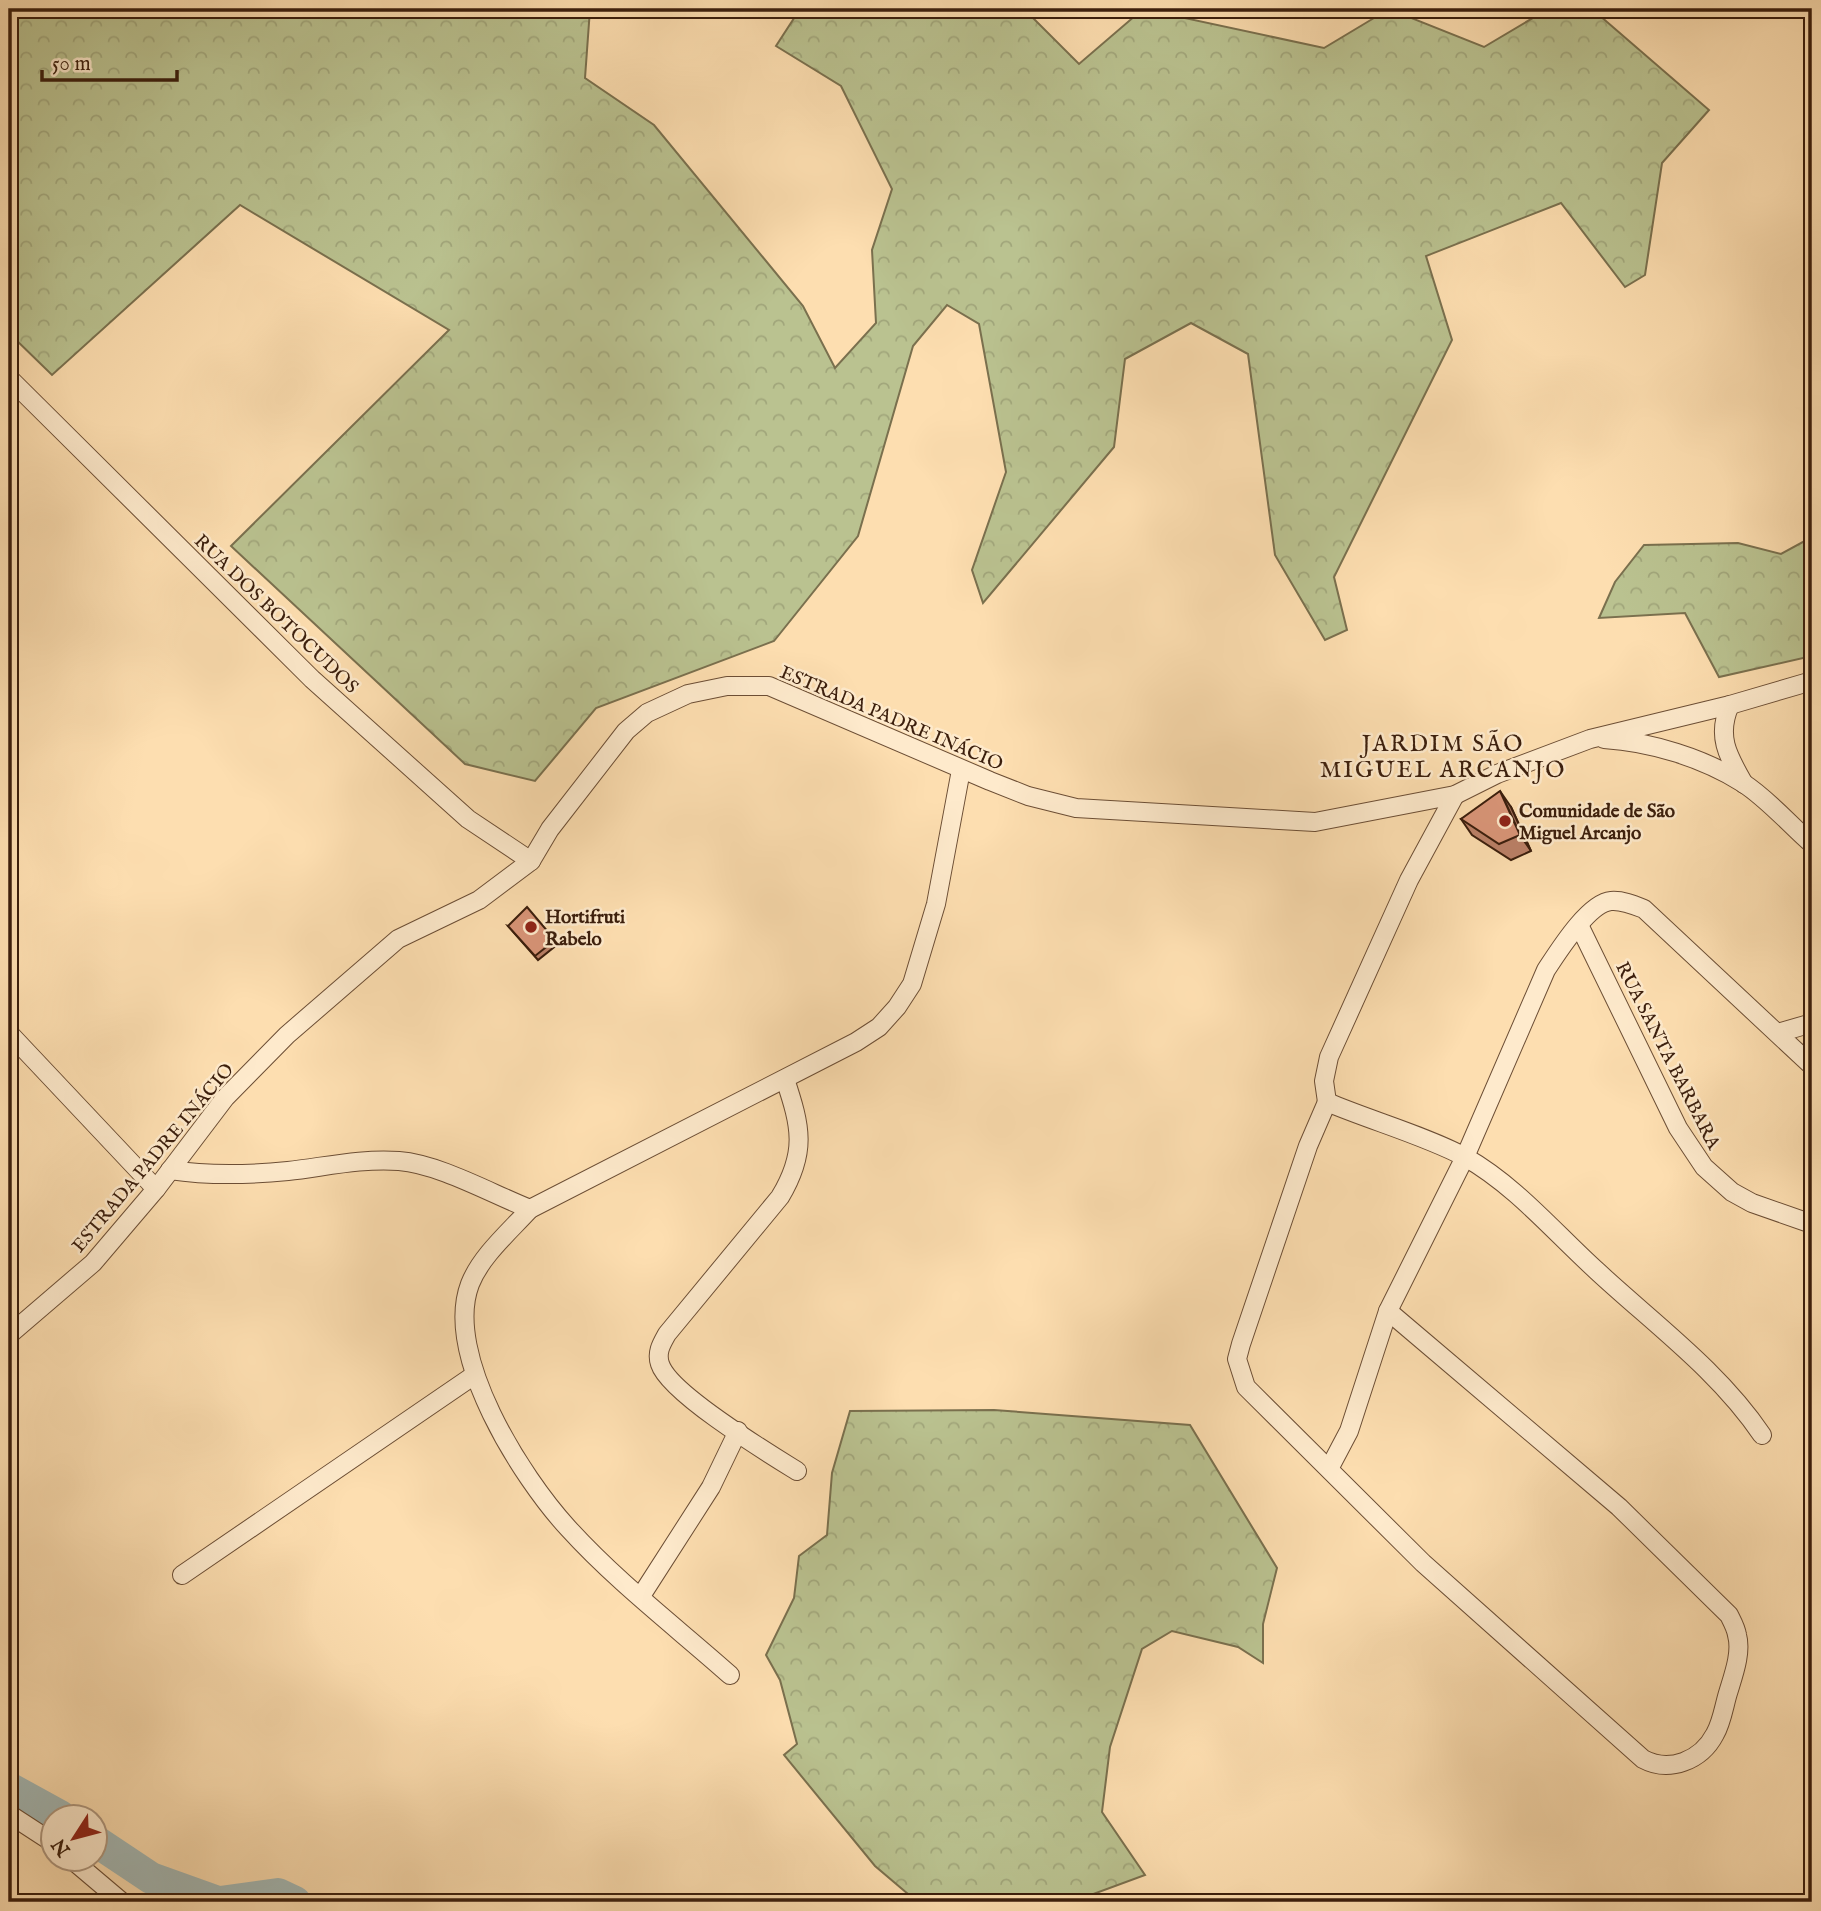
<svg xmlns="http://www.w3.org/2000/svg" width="1821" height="1911" font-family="'IM FELL English',serif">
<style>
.forest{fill:url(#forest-crowns);stroke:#7a704e;stroke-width:2}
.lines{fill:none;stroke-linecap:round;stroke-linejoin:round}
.river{stroke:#a4b9b6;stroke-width:32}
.minor-casing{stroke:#6c4e35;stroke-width:20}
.minor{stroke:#feeacc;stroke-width:18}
.wall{fill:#bb8067;stroke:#3b1e0c;stroke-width:2}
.shaded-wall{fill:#986854;stroke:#3b1e0c;stroke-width:2}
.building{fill:#d99578;stroke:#3b1e0c;stroke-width:2}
.poi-dot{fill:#8f2418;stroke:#feeacc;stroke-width:2.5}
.labels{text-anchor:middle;stroke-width:5;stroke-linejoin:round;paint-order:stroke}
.street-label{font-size:19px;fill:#3b1e0c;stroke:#feeacc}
.poi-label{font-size:19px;font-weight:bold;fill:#3b1e0c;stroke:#feeacc;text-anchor:start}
.quarter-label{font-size:23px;letter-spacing:2px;fill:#3b1e0c;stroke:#feeacc}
</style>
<defs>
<pattern id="forest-crowns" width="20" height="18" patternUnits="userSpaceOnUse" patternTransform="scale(1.75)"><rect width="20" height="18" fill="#bac290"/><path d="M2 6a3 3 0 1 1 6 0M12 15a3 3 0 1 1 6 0" fill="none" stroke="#a1a67b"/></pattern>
</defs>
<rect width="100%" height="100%" fill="#fddeb0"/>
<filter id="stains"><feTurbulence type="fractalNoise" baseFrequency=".00286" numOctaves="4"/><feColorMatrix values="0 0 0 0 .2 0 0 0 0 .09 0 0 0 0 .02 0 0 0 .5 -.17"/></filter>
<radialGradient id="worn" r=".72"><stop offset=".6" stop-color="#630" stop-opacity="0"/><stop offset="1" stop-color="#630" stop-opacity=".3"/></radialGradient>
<g class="forest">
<polygon points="9,9 590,9 585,78 654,125 803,306 835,368 876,323 872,250 892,189 841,86 776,46 800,9 1024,9 1079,64 1143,9 1324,48 1389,9 1484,47 1548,9 1592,9 1709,110 1662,163 1645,275 1625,287 1561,203 1426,256 1452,340 1334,577 1347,630 1325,640 1275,555 1248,354 1191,323 1125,359 1114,447 983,603 972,570 1006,472 979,324 947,305 913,346 858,536 774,641 596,708 535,781 465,764 231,546 449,330 240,205 52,375 9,333"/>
<polygon points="1812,537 1812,656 1719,677 1685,613 1599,618 1615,582 1644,545 1738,543 1781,554"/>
<polygon points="994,1410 1190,1425 1277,1568 1263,1624 1263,1663 1238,1647 1172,1631 1142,1649 1110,1747 1102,1812 1145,1875 1088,1896 908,1894 875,1866 784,1755 797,1744 780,1680 766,1655 794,1598 799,1556 827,1535 832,1473 850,1411"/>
</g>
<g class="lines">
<g class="river">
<polyline points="9,1788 60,1816"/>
<polyline points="94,1840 151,1878 218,1902"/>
<polyline points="220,1902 278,1894 295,1902"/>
</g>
<defs>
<g id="minor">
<polyline points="9,378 312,679 468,819 531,861"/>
<path d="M1730,705C1716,736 1728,756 1744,784"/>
<path d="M1604,739C1652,742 1703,758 1743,783C1768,799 1790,825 1812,844"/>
<polyline points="1579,925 1678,1128 1704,1167 1732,1192 1752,1203 1812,1224"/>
<polyline points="9,1033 156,1189"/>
<polyline points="1778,1033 1812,1023"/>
<path d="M785,1079C801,1127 807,1152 780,1197L667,1334C662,1343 656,1352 660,1364C669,1393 768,1453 797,1471"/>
<polyline points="1327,1102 1324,1081 1329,1057 1409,880 1455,795"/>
<path d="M170,1170C210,1176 248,1175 288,1171C324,1167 362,1158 399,1161C439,1164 492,1194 530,1209L856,1042L879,1027L897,1007L912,984L936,904L961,770"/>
<path d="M530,1209C509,1232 481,1256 470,1284C443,1355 522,1478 568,1528C617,1582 676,1627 730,1675"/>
<path d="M1388,1311L1619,1507L1729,1615C1732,1621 1736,1628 1737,1635C1742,1653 1733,1676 1728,1693C1724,1706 1722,1722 1715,1734C1701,1761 1669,1773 1643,1759L1423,1563L1246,1387L1237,1359L1241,1344L1308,1146L1327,1102C1369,1120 1426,1136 1465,1157C1516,1186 1554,1232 1597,1271C1653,1323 1719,1371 1762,1435"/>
<polyline points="9,1335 93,1263 156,1189 225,1098 287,1035 398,939 479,900 531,861 550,829 626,731 647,713 688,694 727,686 769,686 990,781 1028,796 1076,808 1315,822 1455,795 1497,774 1590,739 1730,705 1812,681"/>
<path d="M1330,1467L1349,1431L1388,1311L1465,1157L1546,970C1558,952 1588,903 1611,901C1622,900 1634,905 1644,909L1812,1066"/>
<polyline points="182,1575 473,1376"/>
<polyline points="641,1596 711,1487 738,1431"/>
<polyline points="9,1814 52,1842"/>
<polyline points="70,1858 122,1902"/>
</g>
</defs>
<use href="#minor" class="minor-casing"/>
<use href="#minor" class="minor"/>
</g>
<g class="wall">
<polygon points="1511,807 1531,851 1511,860 1472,835 1461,819"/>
<polygon points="508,926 555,940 558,944 538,960"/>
</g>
<polygon class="shaded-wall" points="1500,791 1511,807 1531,851 1520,835"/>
<g class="building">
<polygon points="1500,791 1520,835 1499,844 1461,819"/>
<polygon points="527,907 555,940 535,956 508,926"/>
</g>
<g class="poi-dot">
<circle cx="1505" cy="821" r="7"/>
<circle cx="531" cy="927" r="7"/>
</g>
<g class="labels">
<g class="street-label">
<text transform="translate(277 613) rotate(44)" y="7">RUA DOS BOTOCUDOS</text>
<text transform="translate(892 717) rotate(23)" y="7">ESTRADA PADRE INÁCIO</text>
<text transform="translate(1669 1055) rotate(63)" y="7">RUA SANTA BARBARA</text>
<text transform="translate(152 1157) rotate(-50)" y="7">ESTRADA PADRE INÁCIO</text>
</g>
<g class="poi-label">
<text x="1519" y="817">Comunidade de São<tspan x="1519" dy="22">Miguel Arcanjo</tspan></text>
<text x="545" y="923">Hortifruti<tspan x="545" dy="22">Rabelo</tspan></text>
</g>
<g class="quarter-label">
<text x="1443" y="751">JARDIM SÃO<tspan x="1443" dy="26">MIGUEL ARCANJO</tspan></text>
</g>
</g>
<rect width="1821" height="1911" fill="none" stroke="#fddeb0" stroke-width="35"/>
<rect x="10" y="10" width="1800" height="1890" fill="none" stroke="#3b1e0c" stroke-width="3.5"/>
<rect x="18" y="18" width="1786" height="1876" fill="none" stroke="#3b1e0c" stroke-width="2"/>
<g transform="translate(74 1838) rotate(234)"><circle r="33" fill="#feeacc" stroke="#b0987f" stroke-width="2"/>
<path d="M0-5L12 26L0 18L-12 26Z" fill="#8f2418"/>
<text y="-10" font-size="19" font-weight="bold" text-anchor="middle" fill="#3b1e0c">N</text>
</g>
<path d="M42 70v10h135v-10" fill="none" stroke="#3b1e0c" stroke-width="3.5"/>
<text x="52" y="70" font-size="21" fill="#3b1e0c" stroke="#feeacc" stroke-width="5" paint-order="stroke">50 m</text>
<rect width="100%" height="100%" filter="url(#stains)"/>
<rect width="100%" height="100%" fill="url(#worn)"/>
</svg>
